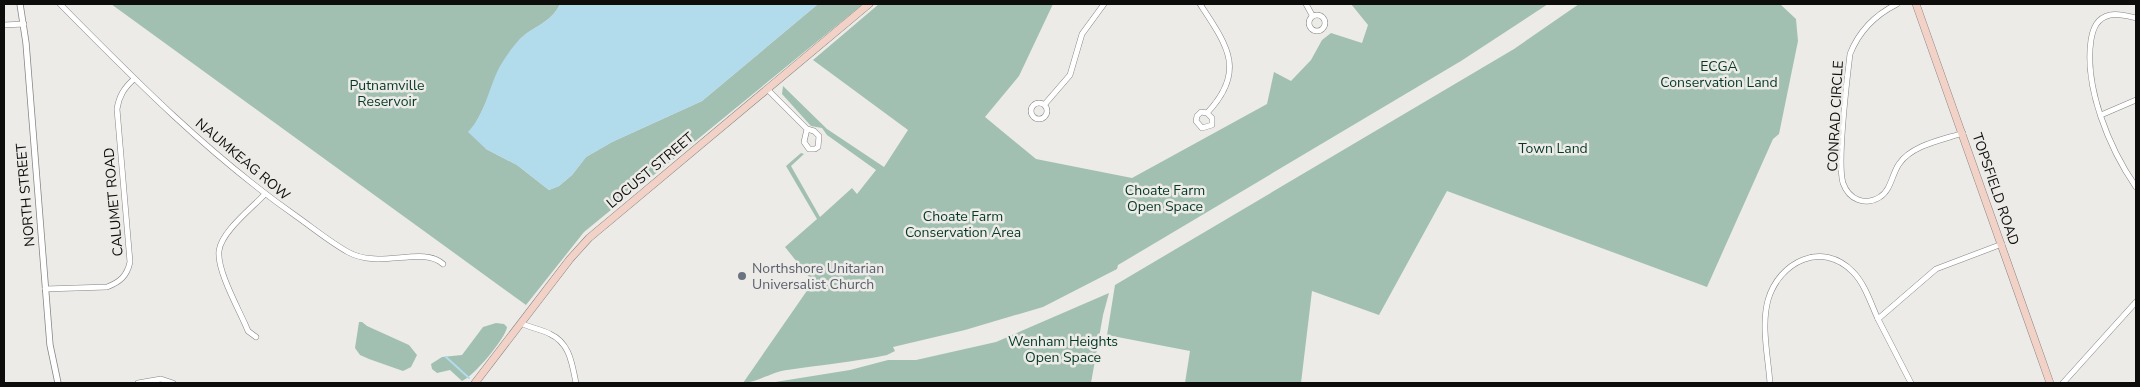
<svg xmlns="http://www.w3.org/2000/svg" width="2140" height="387" font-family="'Nunito Sans',sans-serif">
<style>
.green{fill:#a2c0b1}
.water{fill:#b2dbec}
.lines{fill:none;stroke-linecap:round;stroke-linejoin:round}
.stream{stroke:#b2dbec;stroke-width:2}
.minor-casing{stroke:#858482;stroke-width:6}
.tertiary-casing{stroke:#858482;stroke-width:7}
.secondary-casing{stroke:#858482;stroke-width:8}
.minor{stroke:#fff;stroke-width:5}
.tertiary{stroke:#fff;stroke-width:5.5}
.secondary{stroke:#f2d2c6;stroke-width:7}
.worship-dot{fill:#6b7280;stroke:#ecebe8;stroke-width:2}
.labels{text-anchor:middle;stroke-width:5;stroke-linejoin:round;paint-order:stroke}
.park-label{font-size:14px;fill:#053927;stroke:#ecebe8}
.street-label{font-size:14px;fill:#0d0d0c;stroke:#ecebe8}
.worship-label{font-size:14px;fill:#5b616d;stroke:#ecebe8;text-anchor:start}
</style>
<rect width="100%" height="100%" fill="#ecebe8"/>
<g class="green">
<path d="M111,4H560C550,25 531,26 518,42C497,67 491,97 475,124L486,149L517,165L549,190L559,186L572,175L586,157L612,142L702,101L818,4H863L584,232L526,305Z"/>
<path d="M879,4H1053L1019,76L985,117L1036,159L1132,178L1267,104L1274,72L1291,81L1311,60L1322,40L1331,33L1362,43L1368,25L1351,4H1548L1461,61L1118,265L1117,269L1043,307L965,330L893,347L895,351L887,355C854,362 820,365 787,370C771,372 759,382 743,383L813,282L785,247L817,219L786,166L801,153L804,154L791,166L820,217L852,188L857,194L876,170L827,135L822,128L811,126L782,94L783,86L827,129L884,167L908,130L813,60Z"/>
<polygon points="1579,4 1780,4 1796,19 1798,41 1779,134 1773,139 1707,287 1447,191 1379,315 1312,291 1301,383 1185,383 1190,351 1107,335 1115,285 1514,49"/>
<polygon points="1109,293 1103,315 1091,383 769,383 850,370 888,360 916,360 996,342"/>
<polygon points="359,322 362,322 367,326 409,345 417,355 411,367 403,371 369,359 360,355 355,348"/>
<path d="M496,323L504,324L507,327C506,338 473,377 462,381L450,370L437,373L432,369L431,364L442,357L462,355L483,327Z"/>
</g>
<path class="water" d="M560,4H818L702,101L612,142L586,157L572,175L559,186L549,190L517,165L486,149L468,132C485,114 488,91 498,70C503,60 511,49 518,41C531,26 550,25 560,4Z"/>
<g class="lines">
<polyline class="stream" points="446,357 469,378"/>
<defs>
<g id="minor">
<path d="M60,4C134,79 209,155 296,216C313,228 330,242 348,252C380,270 423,245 443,264"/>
<path d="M1200,4C1227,45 1247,71 1207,113L1201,112L1197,116L1196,121L1202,128L1212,125V118L1207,113"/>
<polyline points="1306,4 1312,15"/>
<path d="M1897,4C1875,15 1859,31 1850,54C1847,79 1837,163 1843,183C1849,200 1865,206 1880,197C1891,190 1892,174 1899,164C1912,145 1942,140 1963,133"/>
<circle cx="1317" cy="23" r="8"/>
<path d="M2136,18C2128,16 2118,13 2110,15C2097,18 2093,28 2091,40C2084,87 2109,148 2136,187"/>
<polyline points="4,25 24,24"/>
<polyline points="767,89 807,129 804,142 809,149 815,149 818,147 819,136 814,131 807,129"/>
<circle cx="1039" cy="111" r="8"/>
<polyline points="1045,104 1070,75 1082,34 1104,4"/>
<polyline points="2101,115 2136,100"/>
<path d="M45,289L107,287C120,282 127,276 130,262L117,109C119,96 124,88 134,79"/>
<path d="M521,323C530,328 541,329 550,334C570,343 572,364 576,383"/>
<path d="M256,337L248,331L245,324C237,306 217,270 219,251C221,232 252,208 265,194"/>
<polyline points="138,383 161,379 173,383"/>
<path d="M1770,383C1768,356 1761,326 1768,300C1779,262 1822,240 1853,272C1865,284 1871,304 1878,319"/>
<polyline points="1911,383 1878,319 1936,269 2002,244"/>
<polyline points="2063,383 2136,302"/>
</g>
<polyline id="tertiary" points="20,4 26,43 50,345 58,383"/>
<g id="secondary">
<polyline points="1916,4 2050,383"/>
<polyline points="475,383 570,259 589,238 869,4"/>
</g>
</defs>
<use href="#minor" class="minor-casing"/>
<use href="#tertiary" class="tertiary-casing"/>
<use href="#secondary" class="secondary-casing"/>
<use href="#minor" class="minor"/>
<use href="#tertiary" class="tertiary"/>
<use href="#secondary" class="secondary"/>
</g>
<circle class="worship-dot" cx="742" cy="276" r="5"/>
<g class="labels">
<g class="park-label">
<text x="1719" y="71">ECGA<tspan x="1719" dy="16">Conservation Land</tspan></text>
<text x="387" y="90">Putnamville<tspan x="387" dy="16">Reservoir</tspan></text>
<text x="1553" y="153">Town Land</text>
<text x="1165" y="195">Choate Farm<tspan x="1165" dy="16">Open Space</tspan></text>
<text x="963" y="221">Choate Farm<tspan x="963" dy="16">Conservation Area</tspan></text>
<text x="1063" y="346">Wenham Heights<tspan x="1063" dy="16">Open Space</tspan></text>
</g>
<g class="street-label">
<text transform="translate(1835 116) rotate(-87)" y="5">CONRAD CIRCLE</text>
<text transform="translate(243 159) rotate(40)" y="5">NAUMKEAG ROW</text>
<text transform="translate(650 170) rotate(-40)" y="5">LOCUST STREET</text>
<text transform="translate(1996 189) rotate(71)" y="5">TOPSFIELD ROAD</text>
<text transform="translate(25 195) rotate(-95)" y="5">NORTH STREET</text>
<text transform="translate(113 202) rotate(-95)" y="5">CALUMET ROAD</text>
</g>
<g class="worship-label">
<text x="752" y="273">Northshore Unitarian<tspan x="752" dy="16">Universalist Church</tspan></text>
</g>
</g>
<rect width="2140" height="387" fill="none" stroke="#0d0d0c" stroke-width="10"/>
</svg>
